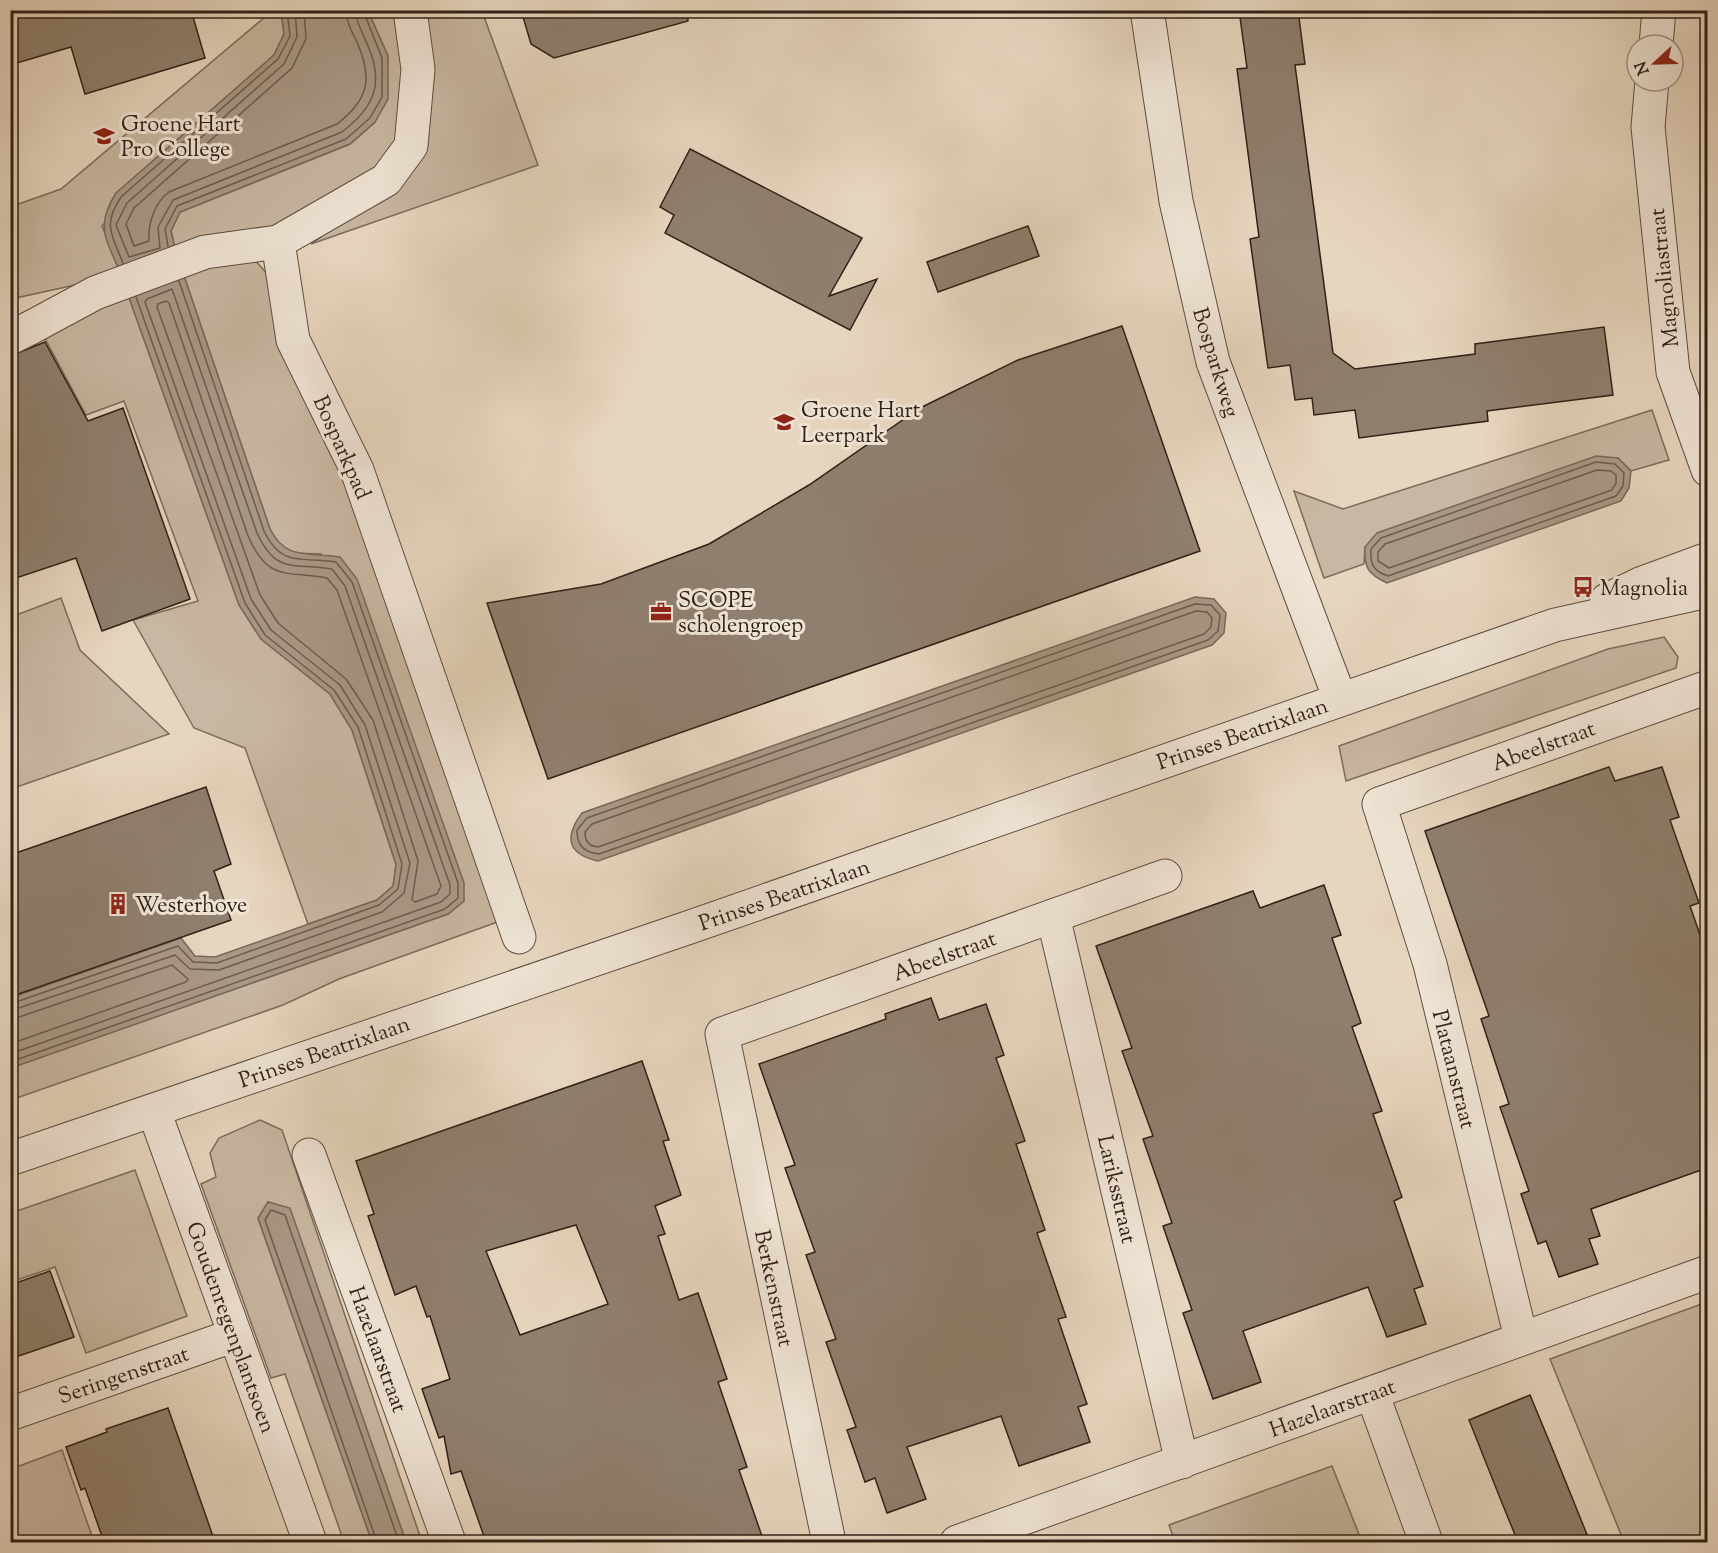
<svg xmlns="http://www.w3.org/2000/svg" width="1718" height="1553" font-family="'Sorts Mill Goudy',serif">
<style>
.green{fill:#c8b7a2;stroke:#7c6c5c;stroke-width:1.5}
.water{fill:#a99886;stroke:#79685a;stroke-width:1.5}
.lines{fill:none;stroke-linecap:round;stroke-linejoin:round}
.shore{stroke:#6c5c4e;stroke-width:1.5}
.building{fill:#8f7f6e;stroke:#302117;stroke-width:1.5;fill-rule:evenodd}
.pedestrian-casing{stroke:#5e4e41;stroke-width:35}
.minor-casing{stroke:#5e4e41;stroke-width:35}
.pedestrian{stroke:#efe4d5;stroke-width:33}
.minor{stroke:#efe4d5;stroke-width:33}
.labels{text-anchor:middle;stroke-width:6;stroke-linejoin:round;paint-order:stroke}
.poi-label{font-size:22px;fill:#302117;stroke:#efe4d5;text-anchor:start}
.street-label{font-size:22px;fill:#302117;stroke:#efe4d5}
</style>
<rect width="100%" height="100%" fill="#e7d6bf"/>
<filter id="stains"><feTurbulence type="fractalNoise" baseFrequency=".00333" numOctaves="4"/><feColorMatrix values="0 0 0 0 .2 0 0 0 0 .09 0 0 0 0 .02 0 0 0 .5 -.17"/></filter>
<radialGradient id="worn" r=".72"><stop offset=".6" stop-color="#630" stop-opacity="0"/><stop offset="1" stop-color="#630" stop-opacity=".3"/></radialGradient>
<g class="green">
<polygon points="272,11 281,11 284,34 274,55 102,226 121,275 11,299 10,207 61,189"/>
<polygon points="368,11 403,11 410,73 391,161 286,224 177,257 171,231 180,212 350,144 375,122 388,56"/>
<polygon points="424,11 482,11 538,165 311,244 399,182"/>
<path d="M253,258L270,277L348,471L503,920L339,979L283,1005L11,1100L10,1068L448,914L464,901L321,554C294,553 283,555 270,529L182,270Z"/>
<polygon points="127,292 239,605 261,639 330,694 352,730 396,865 393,886 377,900 308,924 245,748 194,728 133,620 198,601 124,401 86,415 41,331"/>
<polygon points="1652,410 1669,460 1631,471 1618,458 1365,547 1364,564 1324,578 1294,491 1343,509"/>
<polygon points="61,598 80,650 169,734 11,789 11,617"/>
<polygon points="1664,637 1678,657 1676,668 1346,781 1339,746 1608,649"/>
<polygon points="260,1120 282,1130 422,1542 406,1542 290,1209 268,1202 258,1218 372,1542 344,1542 285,1374 271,1378 201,1184 216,1177 210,1153 219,1138"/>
<polygon points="135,1170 187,1316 86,1353 55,1267 11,1282 11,1213"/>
<polygon points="1707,1302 1707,1542 1624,1542 1550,1359"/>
<polygon points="62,1450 94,1542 11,1542 11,1469"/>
<polygon points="1332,1466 1362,1542 1175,1542 1169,1525"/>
</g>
<g class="water">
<path d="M281,11H368L388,56V99L375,122L350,144L180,212L171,231L177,257L121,275C107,239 94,228 116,193L274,55L284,34Z"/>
<path d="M182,270L270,529C286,561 309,552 340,557L357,579L464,883V901L448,914L11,1068L10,998L181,938L195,956L215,957L377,900L393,886L396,864L352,730L330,694L261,639L239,605L127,292Z"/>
<path d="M1596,456L1618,458L1631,471L1629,488L1621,501L1387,583C1368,574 1364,568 1365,547L1377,533Z"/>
<path d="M1195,597L1214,599L1226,613L1224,633L1212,645L598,861C567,854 564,837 582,813Z"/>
<polygon points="268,1202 290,1208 406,1542 372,1542 258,1218"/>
</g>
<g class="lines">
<g class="shore">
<path d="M295,10L297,37L284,64L127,203L116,225L129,257L160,248L158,227L173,200L342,132C373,108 385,85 368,46C364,35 356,23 355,10"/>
<path d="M304,10L306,39L292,68L134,208L126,224L134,246L149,241C148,224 154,203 169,192L337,124C369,99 373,79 357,42C352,32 346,22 346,10"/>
<polyline points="168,246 165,229 177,206 346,139 370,118 382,97 382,58 363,10"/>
<path d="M123,263C112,235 102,225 121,197L278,59L290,36L287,10"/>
<path d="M166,301L169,303L248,536C269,583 286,570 327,578L337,590L441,886L437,894L415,902L412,900L418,861L373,720L346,679L278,623L260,595L157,307L158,304Z"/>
<path d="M1596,462L1615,464L1624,473L1623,486L1616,496L1388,576C1373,571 1370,564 1371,549L1381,538Z"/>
<polygon points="1597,470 1611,471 1616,475 1616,483 1612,490 1389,568 1378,561 1378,552 1385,544"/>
<path d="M1195,604L1211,605L1220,615L1218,631L1208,640L599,854C583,852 577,845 577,830L587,818Z"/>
<path d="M1196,611L1207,612L1212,618L1211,627L1204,634L598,847C589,846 585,842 585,832L592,824Z"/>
<polyline points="10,1004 178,946 193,962 217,963 379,905 398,889 402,864 358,727 334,690 265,635 245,603 136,297"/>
<path d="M10,1011L175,955L190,969L219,970L382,912L404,893L410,863L365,725L340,685L271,630L251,599L145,302L147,299L172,289L257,533C277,576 294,562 332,569L345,586L450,885V894L441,902L10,1054"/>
<polyline points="10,1020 172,965 188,979 186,982 10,1044"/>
<path d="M10,1062L445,909L458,898V883L352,582L336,562C302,556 282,569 264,531L179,281"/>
<polyline points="377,1542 265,1220 271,1210 285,1215 399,1542"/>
</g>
</g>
<g class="building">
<polygon points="10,10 191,10 205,58 85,94 71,47 10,65"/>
<polygon points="521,10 687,10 688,21 554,58 531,44"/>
<polygon points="1239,10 1298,10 1305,64 1295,65 1333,353 1355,369 1475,354 1475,344 1604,327 1613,395 1487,411 1488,421 1359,438 1355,410 1314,415 1312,398 1295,400 1290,365 1268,368 1250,239 1259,237 1237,69 1247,68"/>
<polygon points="690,149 862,238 829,296 877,279 850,330 665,233 674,215 660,207"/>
<polygon points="1028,226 1039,256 938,292 927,262"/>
<polygon points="1122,326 1200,551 548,779 487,603 601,584 709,544 809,485 920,408 1018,360"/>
<polygon points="45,342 88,421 123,408 190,599 102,631 76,558 10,580 10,356"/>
<polygon points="1609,767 1615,781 1662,767 1679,817 1670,820 1699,903 1690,906 1707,955 1707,1168 1591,1209 1600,1236 1589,1239 1598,1264 1559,1277 1546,1241 1538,1244 1521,1194 1529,1191 1500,1107 1509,1104 1481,1019 1489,1016 1425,831"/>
<polygon points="206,787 231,864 214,871 231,920 10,997 10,855"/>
<polygon points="1324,885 1341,935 1332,938 1361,1023 1352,1027 1382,1111 1373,1114 1402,1197 1394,1201 1423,1286 1414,1289 1426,1324 1387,1337 1368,1287 1243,1331 1261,1382 1213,1399 1183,1313 1192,1310 1163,1226 1172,1223 1143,1139 1153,1136 1122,1051 1132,1048 1096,946 1253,891 1260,908"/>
<polygon points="931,998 939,1020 986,1004 1004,1055 996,1058 1025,1141 1016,1144 1045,1230 1037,1233 1066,1317 1058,1319 1087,1404 1078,1407 1090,1442 1019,1466 1001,1416 907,1447 926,1499 887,1513 875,1478 865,1482 847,1430 856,1427 826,1342 836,1339 806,1255 815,1252 785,1168 795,1165 759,1064 886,1019 885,1014"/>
<path d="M642,1061L669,1140L663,1141L681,1195L655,1206L665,1234L658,1236L679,1300L698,1293L727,1379L718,1382L747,1467L739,1470L764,1542H486L461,1471L451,1474L444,1436L439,1438L422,1389L450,1379L430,1316L427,1317L416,1286L395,1295L368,1216L374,1214L356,1161ZM576,1225L608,1304L520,1335L486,1251Z"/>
<polygon points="50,1271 74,1337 10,1359 10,1285"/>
<polygon points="1530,1395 1552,1448 1590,1542 1518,1542 1502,1503 1469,1420"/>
<polygon points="168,1408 215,1542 104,1542 85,1488 81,1490 66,1447 107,1432 106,1429"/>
</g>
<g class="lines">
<defs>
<g id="pedestrian">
<polyline points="410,10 418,69 411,146 386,180 278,242 293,340 357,470 519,937"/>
<polyline points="30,328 95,293 205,252 278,242"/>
</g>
<g id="minor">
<polyline points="1147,10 1176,201 1213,362 1340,699"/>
<polyline points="1656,45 1659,10"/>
<polyline points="1652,81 1648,127 1673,372 1708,470"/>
<polyline points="10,338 30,328"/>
<polyline points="1607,600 1640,584 1708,559"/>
<polyline points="1053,916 1182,1462"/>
<polyline points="154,1111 310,1542"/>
<polyline points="309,1155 449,1542"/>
<polyline points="10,1159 690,927 1555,625 1708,591"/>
<polyline points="1521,1338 1430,964 1379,804 1708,687"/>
<polyline points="1372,1393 1426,1542"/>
<polyline points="10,1414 235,1335"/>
<polyline points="829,1542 722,1034 1165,876"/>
<polyline points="957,1542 1708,1272"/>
</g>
</defs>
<use href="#pedestrian" class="pedestrian-casing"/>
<use href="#minor" class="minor-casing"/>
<use href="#pedestrian" class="pedestrian"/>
<use href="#minor" class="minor"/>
</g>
<defs>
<symbol id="school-bare" viewBox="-9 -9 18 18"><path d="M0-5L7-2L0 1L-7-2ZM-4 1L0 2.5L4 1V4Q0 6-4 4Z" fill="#8f2418" stroke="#efe4d5" stroke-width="2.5" paint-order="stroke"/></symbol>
<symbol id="bus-bare" viewBox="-9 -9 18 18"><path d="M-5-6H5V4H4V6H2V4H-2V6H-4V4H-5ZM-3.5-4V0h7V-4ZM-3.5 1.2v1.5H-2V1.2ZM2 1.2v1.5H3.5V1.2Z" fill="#8f2418" stroke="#efe4d5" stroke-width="2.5" paint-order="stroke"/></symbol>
<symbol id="office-bare" viewBox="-9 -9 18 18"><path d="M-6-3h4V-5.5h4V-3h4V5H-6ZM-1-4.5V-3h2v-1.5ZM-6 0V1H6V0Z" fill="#8f2418" stroke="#efe4d5" stroke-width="2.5" paint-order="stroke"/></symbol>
<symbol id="building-bare" viewBox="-9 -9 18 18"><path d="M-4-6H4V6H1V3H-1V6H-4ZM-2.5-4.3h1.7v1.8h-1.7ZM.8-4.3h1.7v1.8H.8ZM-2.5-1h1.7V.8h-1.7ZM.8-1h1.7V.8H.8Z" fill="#8f2418" stroke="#efe4d5" stroke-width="2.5" paint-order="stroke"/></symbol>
</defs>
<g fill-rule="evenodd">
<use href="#school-bare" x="89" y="121" width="30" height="30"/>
<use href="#school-bare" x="769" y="407" width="30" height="30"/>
<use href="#bus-bare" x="1568" y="572" width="30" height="30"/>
<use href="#office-bare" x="646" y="597" width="30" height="30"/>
<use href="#building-bare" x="103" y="889" width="30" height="30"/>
</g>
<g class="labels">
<g class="poi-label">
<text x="121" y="131">Groene Hart<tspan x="121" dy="25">Pro College</tspan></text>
<text x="801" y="417">Groene Hart<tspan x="801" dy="25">Leerpark</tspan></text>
<text x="1600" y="595">Magnolia</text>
<text x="678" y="607">SCOPE<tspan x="678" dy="25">scholengroep</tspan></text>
<text x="135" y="912">Westerhove</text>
</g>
<g class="street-label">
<text transform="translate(1663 278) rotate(-96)" y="8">Magnoliastraat</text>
<text transform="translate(1217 362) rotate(73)" y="8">Bosparkweg</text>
<text transform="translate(343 447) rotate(66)" y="8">Bosparkpad</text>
<text transform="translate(1242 733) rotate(-19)" y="8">Prinses Beatrixlaan</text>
<text transform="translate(1543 745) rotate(-20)" y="8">Abeelstraat</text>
<text transform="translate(784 894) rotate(-19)" y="8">Prinses Beatrixlaan</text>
<text transform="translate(944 955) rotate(-20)" y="8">Abeelstraat</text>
<text transform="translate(324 1051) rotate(-19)" y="8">Prinses Beatrixlaan</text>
<text transform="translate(1455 1069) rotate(76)" y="8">Plataanstraat</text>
<text transform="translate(1118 1189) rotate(77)" y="8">Lariksstraat</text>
<text transform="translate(775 1288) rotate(78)" y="8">Berkenstraat</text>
<text transform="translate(232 1327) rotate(70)" y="8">Goudenregenplantsoen</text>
<text transform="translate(379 1349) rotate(70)" y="8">Hazelaarstraat</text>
<text transform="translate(123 1374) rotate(-19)" y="8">Seringenstraat</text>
<text transform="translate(1332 1407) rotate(-20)" y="8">Hazelaarstraat</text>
</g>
</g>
<rect width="1718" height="1553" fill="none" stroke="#e7d6bf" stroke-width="36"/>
<rect x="12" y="12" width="1694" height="1529" fill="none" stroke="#302117" stroke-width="3"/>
<rect x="18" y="18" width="1682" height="1517" fill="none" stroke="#302117" stroke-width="1.5"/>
<g transform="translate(1655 63) rotate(248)"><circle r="28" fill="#efe4d5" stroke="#a39689" stroke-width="1.5"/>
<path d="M0-4.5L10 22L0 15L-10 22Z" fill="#8f2418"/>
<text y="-9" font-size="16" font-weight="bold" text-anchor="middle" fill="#302117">N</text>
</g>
<rect width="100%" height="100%" filter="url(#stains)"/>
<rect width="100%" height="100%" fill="url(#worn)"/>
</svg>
